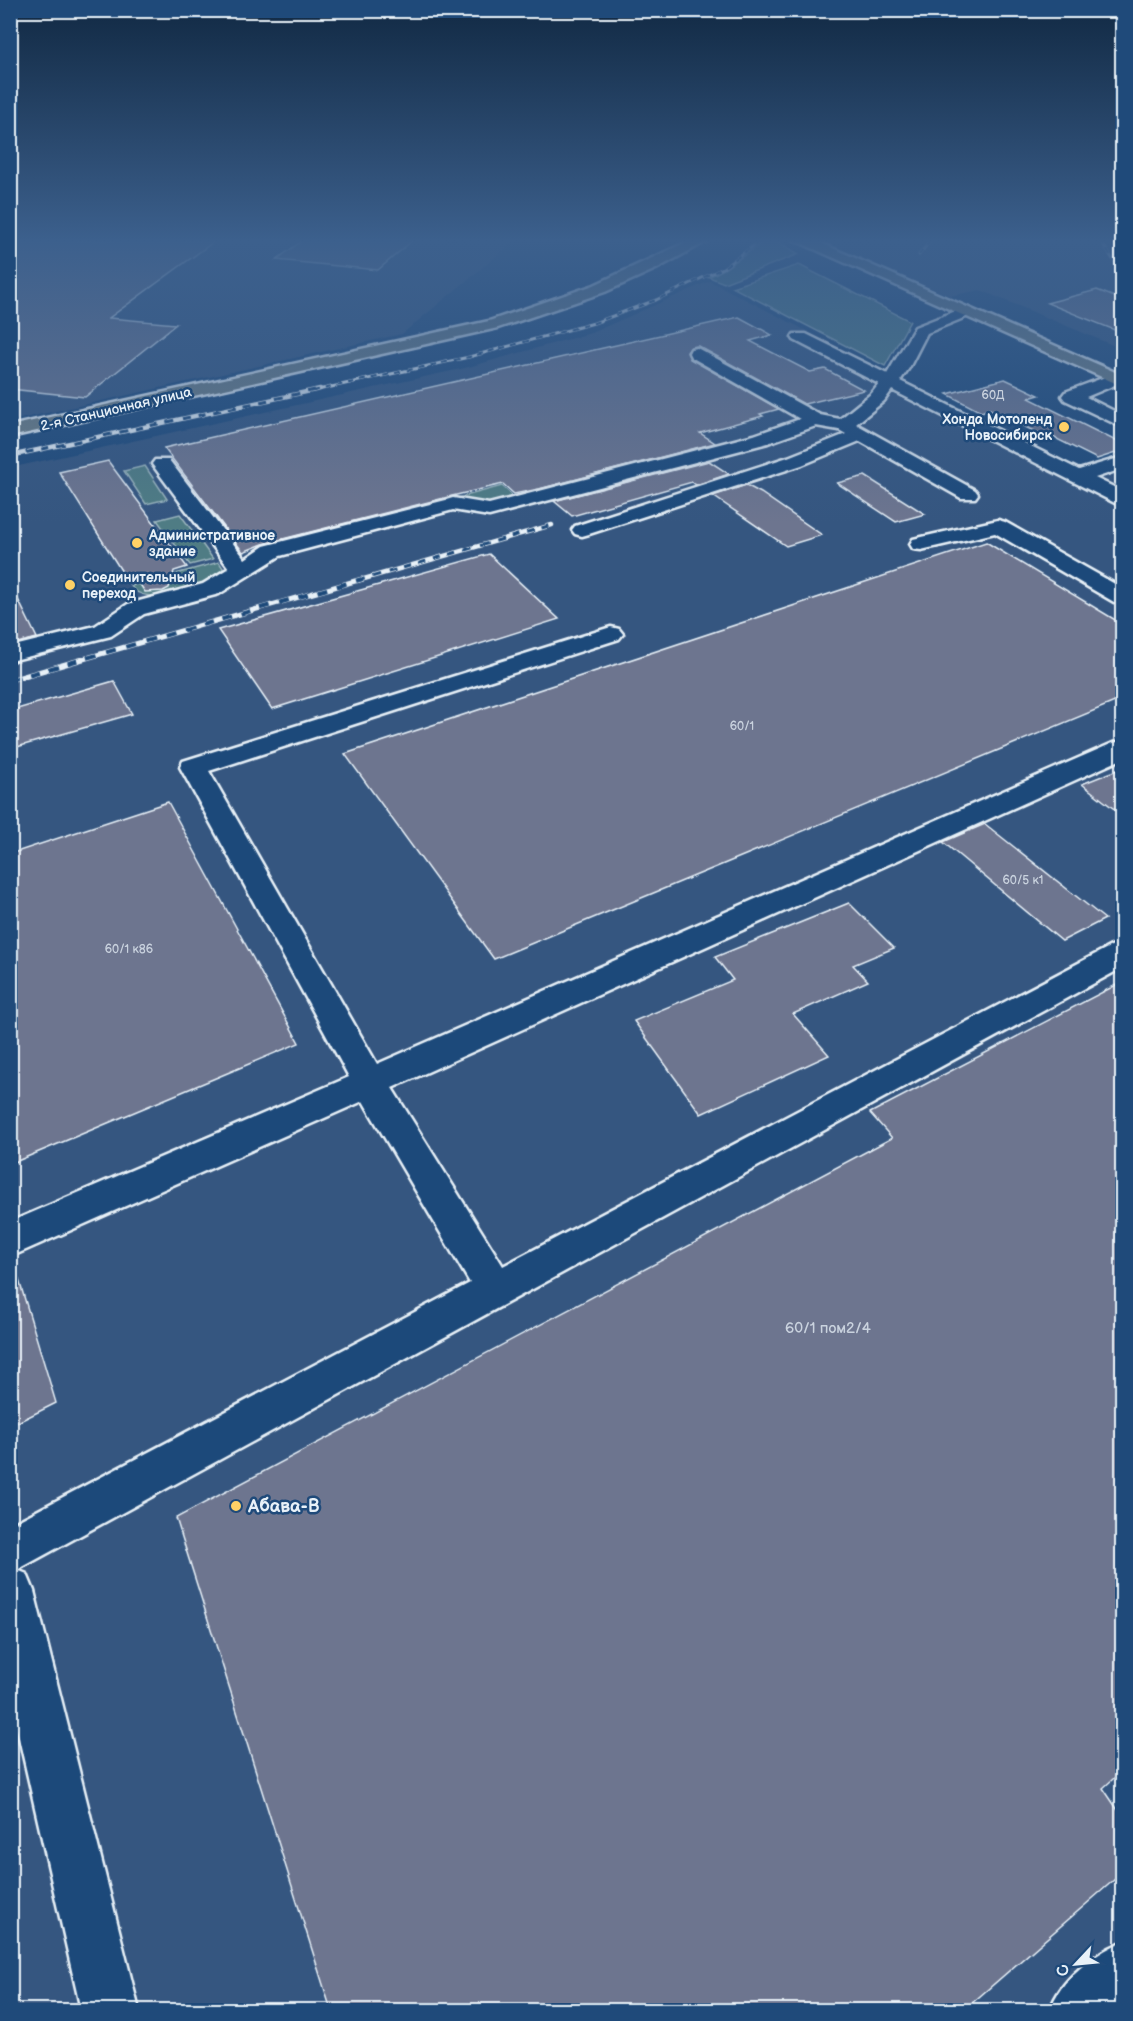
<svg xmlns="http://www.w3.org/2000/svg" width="1133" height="2021" viewBox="0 0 1133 2021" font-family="'Balsamiq Sans',sans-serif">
  <rect width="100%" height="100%" fill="#1f4a7a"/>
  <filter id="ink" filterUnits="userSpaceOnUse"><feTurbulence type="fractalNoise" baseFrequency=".0167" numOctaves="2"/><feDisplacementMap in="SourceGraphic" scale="12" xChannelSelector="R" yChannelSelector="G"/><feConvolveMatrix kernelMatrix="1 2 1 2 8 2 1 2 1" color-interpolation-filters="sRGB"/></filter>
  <g filter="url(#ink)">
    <!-- built -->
    <g fill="#365780">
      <path d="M11 240H516L402 334 11 421Z"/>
      <path d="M1122 240V349L980 290 950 296 821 241Z"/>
      <path d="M710 281 1096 480 1122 472V2010H11L10 468 465 368 591 333Z"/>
    </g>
    <!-- green -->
    <g fill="#4f7b84" stroke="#9cb6be" stroke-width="1.5">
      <path d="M765 241 775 240 799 254 724 283 709 277 724 269Z"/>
      <path d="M799 265 910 321 885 366 732 287Z"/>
      <path d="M145 466 167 499 146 504 124 471Z"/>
      <path d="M502 486 511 494 510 500 489 506 454 499Z"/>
      <path d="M180 514 213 559 190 565 157 520Z"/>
      <path d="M219 562 223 568C216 588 143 609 131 586Z"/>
    </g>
    <!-- building -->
    <g fill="#6d748f" stroke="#e8f1f8" stroke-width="1.5">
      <path d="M10 240H216L109 318 176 324 85 397 10 389Z"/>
      <path d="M303 240H413L378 270 276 260Z"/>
      <path d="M1097 290 1122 300V333L1047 303Z"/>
      <path d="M739 317 772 335 750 341 810 372 825 369 864 390 804 404 698 346 691 347 687 352 690 359 779 409 760 414 763 416 700 433 715 443 539 489 514 494 503 484 452 496 263 544 243 552 164 448Z"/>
      <path d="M1005 379 1039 395 1029 398 1122 444V451L1097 459 1049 435 1043 436 990 409 981 412 947 394Z"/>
      <path d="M108 461 187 567 174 571 169 588 163 591 145 592 137 580 129 583 59 472Z"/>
      <path d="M709 461 729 474 696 485 692 482 572 516 554 501Z"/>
      <path d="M865 476 925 514 896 522 837 483Z"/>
      <path d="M746 485 761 493 822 535 786 546 713 496Z"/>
      <path d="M986 542 1122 624V699L494 959 345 754Z"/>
      <path d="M489 554 559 619 272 709 218 630Z"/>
      <path d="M10 583 37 638 10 645Z"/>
      <path d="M114 681 132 714 10 749V711Z"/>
      <path d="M1122 768V815L1082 784Z"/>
      <path d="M168 802 299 1043 10 1164V854Z"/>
      <path d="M985 824 1105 919 1062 941 943 842Z"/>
      <path d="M849 903 894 948 853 965 868 981 793 1014 829 1055 701 1114 634 1021 733 980 715 957Z"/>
      <path d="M1122 982V1771L1103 1788 1122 1816V1873L964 2010H331L176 1518 892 1138 870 1113Z"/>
      <path d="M16 1270 56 1403 10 1426V1271Z"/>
    </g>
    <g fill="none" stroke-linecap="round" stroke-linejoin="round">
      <!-- minor casing -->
      <g stroke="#e8f1f8" stroke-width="5">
        <g id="minor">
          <path d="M966 307 974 312 971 315 927 333 909 368 900 381 1079 470 1122 457V469L1095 478 1122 491V505L1115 503 892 390 884 401 856 424 975 490 978 494 975 498H961L860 441 802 465 589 534 582 536 575 534 572 530 575 526 788 457 846 434 839 430 816 426 768 443 489 516 453 510 280 556 219 594 144 614 111 636 10 661V647L95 626 128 604 203 584 229 568 152 464 155 460H169L245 559 264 546 446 500 453 498 489 504 754 435 800 419 691 357 689 353 691 349 697 348 820 415 840 419 872 393 879 384 794 340 792 337 794 334H806L887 374 915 327Z"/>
          <path d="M1116 373 1122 374V382L1086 397 1122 415V427L1065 400 1062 396 1065 392Z"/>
          <path d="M998 520 1005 522 1122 588V604L1114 602 995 533 921 550 913 549 910 544 913 539Z"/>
          <path d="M611 627 619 629 623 634 619 639 209 771 377 1064 1113 743 1122 741V759L392 1088 503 1266 1111 946 1122 942V968L17 1570 27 1574 34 1591 139 2010H81L10 1698V1525L470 1283 363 1101 10 1257V1222L349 1077 180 767 183 761Z"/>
          <path d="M1122 1942V2009L1050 2010C1060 1980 1092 1955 1122 1942Z"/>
        </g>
      </g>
      <!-- major casing -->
      <g stroke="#e8f1f8" stroke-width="5">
        <g id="major">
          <path d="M691 240H709L656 269 605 292 498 328 10 437V426L489 321 594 285Z"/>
          <path d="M794 240H814L1122 375V386Z"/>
        </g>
      </g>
      <!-- minor -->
      <use href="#minor" fill="#1f4a7a" fill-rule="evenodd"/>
      <!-- major -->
      <use href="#major" fill="#6d7d84" fill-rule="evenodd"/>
      <!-- rail-far2 casing -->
      <g stroke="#e8f1f8" stroke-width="3">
        <g id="rail-far2">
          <path d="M1100 240 1122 273"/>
          <path d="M1110 240 1122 251"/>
          <path d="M919 255 931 240"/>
          <path d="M313 391 469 357 594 323 656 300 723 268 761 240"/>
        </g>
      </g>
      <!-- rail-far1 casing -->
      <g stroke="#e8f1f8" stroke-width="4.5">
        <g id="rail-far1">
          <path d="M10 456 320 389"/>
          <path d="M357 581 552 525"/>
        </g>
      </g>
      <!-- rail casing -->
      <g stroke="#e8f1f8" stroke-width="5">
        <path id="rail" d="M10 680 362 579"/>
      </g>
      <!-- rail-far2 -->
      <use href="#rail-far2" stroke="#1f4a7a" stroke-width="2" stroke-dasharray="6" stroke-linecap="butt"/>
      <!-- rail-far1 -->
      <use href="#rail-far1" stroke="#1f4a7a" stroke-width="3" stroke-dasharray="8" stroke-linecap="butt"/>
      <!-- rail -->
      <use href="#rail" stroke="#1f4a7a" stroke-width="4" stroke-dasharray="10" stroke-linecap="butt"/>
    </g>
  </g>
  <!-- sky -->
  <linearGradient id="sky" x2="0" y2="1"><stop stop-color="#112943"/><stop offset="0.46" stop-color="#3c608d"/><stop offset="1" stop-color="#3c608d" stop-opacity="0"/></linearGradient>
  <rect width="1133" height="523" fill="url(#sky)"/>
  <!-- markers -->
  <g fill="#ffd166" stroke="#1f4a7a" stroke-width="2">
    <circle cx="1064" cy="427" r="6"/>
    <circle cx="137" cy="543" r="6"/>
    <circle cx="70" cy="585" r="6"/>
    <circle cx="236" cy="1506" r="6"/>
  </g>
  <g text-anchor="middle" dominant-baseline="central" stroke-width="5" stroke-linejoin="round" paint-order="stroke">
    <!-- number labels -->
    <g font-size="12" fill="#c9d2de">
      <text x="993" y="395">60Д</text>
      <text x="742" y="726">60/1</text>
      <text x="1023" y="880">60/5 к1</text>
      <text x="129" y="949">60/1 к86</text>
    </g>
    <!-- far-street labels -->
    <g font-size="14" fill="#e8f1f8" stroke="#1f4a7a">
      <text transform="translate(116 409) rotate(-13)">2-я Станционная улица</text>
    </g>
    <!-- far-poi labels -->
    <g font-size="14" font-weight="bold" fill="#e8f1f8" stroke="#1f4a7a" text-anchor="start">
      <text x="1052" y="419" text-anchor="end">Хонда Мотоленд<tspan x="1052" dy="16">Новосибирск</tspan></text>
      <text x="149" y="535">Административное<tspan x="149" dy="16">здание</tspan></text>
      <text x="82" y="577">Соединительный<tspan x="82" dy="16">переход</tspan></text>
    </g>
    <!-- near-number labels -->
    <g font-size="15" fill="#c9d2de">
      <text x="828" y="1328">60/1 пом2/4</text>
    </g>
    <!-- near-poi labels -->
    <g font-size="18" font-weight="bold" fill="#e8f1f8" stroke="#1f4a7a" text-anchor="start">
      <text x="248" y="1506">Абава-В</text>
    </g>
  </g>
  <!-- margin -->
  <rect width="1133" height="2021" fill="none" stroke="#1f4a7a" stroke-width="36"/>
  <rect x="18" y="18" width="1097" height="1985" fill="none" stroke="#e8f1f8" stroke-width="2" filter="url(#ink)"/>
  <!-- north arrow -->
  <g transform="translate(1076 1964) rotate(244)" stroke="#1f4a7a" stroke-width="4.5" paint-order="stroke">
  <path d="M0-4.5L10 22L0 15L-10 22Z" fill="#e8f1f8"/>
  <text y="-9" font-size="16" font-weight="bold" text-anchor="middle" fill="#e8f1f8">С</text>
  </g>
</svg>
